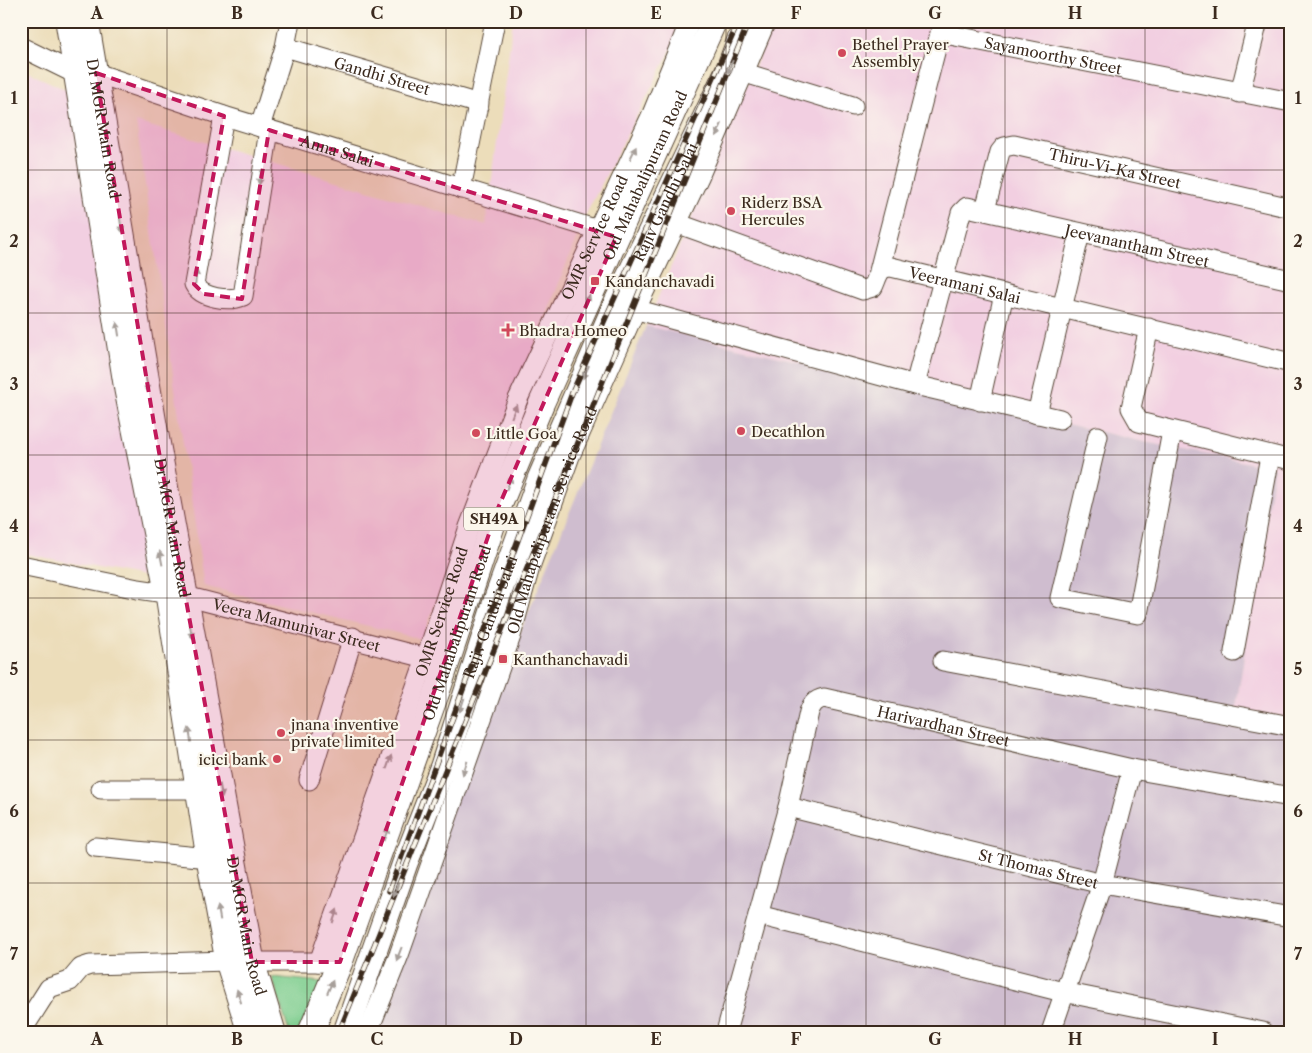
<svg xmlns="http://www.w3.org/2000/svg" width="1312" height="1053" viewBox="0 0 1312 1053" font-family="'Libre Caslon Text',serif">
  <rect width="100%" height="100%" fill="#fbf7ec"/>
  <filter id="ink" filterUnits="userSpaceOnUse"><feTurbulence type="fractalNoise" baseFrequency=".02" numOctaves="2"/><feDisplacementMap in="SourceGraphic" scale="10" xChannelSelector="R" yChannelSelector="G"/><feConvolveMatrix kernelMatrix="1 2 1 2 8 2 1 2 1" color-interpolation-filters="sRGB"/></filter>
  <filter id="wash" filterUnits="userSpaceOnUse"><feTurbulence type="fractalNoise" baseFrequency=".0096" numOctaves="4" result="noise"/><feDisplacementMap in="SourceGraphic" scale="20" xChannelSelector="R" yChannelSelector="G"/><feGaussianBlur stdDeviation="1.12" result="paint"/><feColorMatrix in="noise" values="0 0 0 0 0 0 0 0 0 0 0 0 0 0 0 0 0 1.4 0 .05"/><feComposite in="paint" operator="in"/></filter>
  <g filter="url(#wash)">
    <rect width="100%" height="100%" fill="#ecddba"/>
    <!-- built -->
    <g fill="#f2cfe1">
      <path d="M513 21H686L584 218 422 639 204 586 136 122 486 225Z"/>
      <path d="M774 21H1291V729L1234 719 1274 468 1144 442 646 326Z"/>
      <path d="M21 69 75 94 149 578 21 553Z"/>
    </g>
    <!-- industrial -->
    <path fill="#cfbdcf" d="M646 326 1144 442 1274 468 1234 719 1291 729V1032H356Z"/>
    <!-- green -->
    <path fill="#7dcd8e" stroke="#5c7c56" d="M272 977 323 982 298 1032H289Z"/>
  </g>
  <g filter="url(#ink)">
    <g fill="none" stroke-linecap="round" stroke-linejoin="round">
      <!-- minor casing -->
      <g stroke="#564535" stroke-width="21">
        <g id="minor">
          <path id="s1" d="M21 47 78 75 96 73 224 116 608 233"/>
          <path id="s2" d="M285 47 479 104"/>
          <path d="M745 73 853 106"/>
          <path d="M1240 93 1258 21"/>
          <path d="M224 116 194 284C201 298 229 302 243 296L269 130"/>
          <path d="M260 127 285 47 290 21"/>
          <path d="M461 189 495 21"/>
          <path id="s3" d="M985 210 1000 152 1004 147 1014 145 1291 208"/>
          <path id="s4" d="M665 219 863 290 873 287C878 277 878 267 891 267L1291 363"/>
          <path id="s5" d="M879 271 940 33 1291 102"/>
          <path d="M623 306 915 385 1060 419"/>
          <path d="M1149 328 1131 408 1139 422 1291 460"/>
          <path id="s6" d="M915 385 961 213 967 207 1291 280"/>
          <path d="M980 401 1004 294"/>
          <path d="M1037 414 1080 233"/>
          <path d="M1098 436 1060 598 1138 614 1172 431"/>
          <path id="s7" d="M21 565 138 589 185 596 426 658"/>
          <path d="M1234 652 1270 456"/>
          <path d="M943 661 1291 726"/>
          <path d="M309 780 353 637"/>
          <path d="M101 789H197"/>
          <path id="s8" d="M788 807 1102 884 1291 917"/>
          <path d="M95 847 209 858"/>
          <path d="M758 915 1063 992 1263 1032"/>
          <path d="M252 962H331"/>
          <path id="s9" d="M319 962 426 658 469 527 518 399 652 114 690 21"/>
          <path d="M21 1032 49 988 70 981 81 968 90 965 228 961"/>
          <path id="s10" d="M368 1032 399 955 511 636 530 567 570 456 635 311 699 177 766 21"/>
          <path id="s11" d="M726 1032 788 807 809 712C812 704 815 700 824 698L1132 769 1291 797"/>
          <path d="M1051 1032 1102 884 1132 769"/>
        </g>
      </g>
      <!-- major casing -->
      <g stroke="#564535" stroke-width="27">
        <g id="major">
          <path d="M68 21 127 390 168 594 209 858 228 961 250 1032"/>
          <path id="s12" d="M86 21 155 430 252 962 273 1032"/>
          <path id="s13" d="M311 1032 340 962 439 686 498 508 542 402 714 21"/>
          <path id="s14" d="M346 1032 405 863 443 766 497 598 540 479 616 304 730 66 747 21"/>
        </g>
      </g>
      <!-- minor -->
      <use href="#minor" stroke="#fff" stroke-width="19"/>
      <!-- major -->
      <use href="#major" stroke="#fff" stroke-width="25"/>
      <!-- rail casing -->
      <g stroke="#3b2a1e" stroke-width="5.5">
        <g id="rail">
          <path id="s15" d="M389 891 572 393 739 21"/>
          <path d="M339 1032 749 21"/>
        </g>
      </g>
      <!-- rail -->
      <use href="#rail" stroke="#fbf7ec" stroke-width="4" stroke-dasharray="11" stroke-linecap="butt"/>
    </g>
    <!-- one-way arrows -->
    <defs><path id="oneway-solid" d="M-6-.8H1V-3.2L6.5 0L1 3.2V.8H-6Z" transform="scale(1.25)"/></defs>
    <g fill="#a79f9a">
      <use href="#oneway-solid" transform="translate(730 67) rotate(113)"/>
      <use href="#oneway-solid" transform="translate(719 130) rotate(114)"/>
      <use href="#oneway-solid" transform="translate(633 153) rotate(-64)"/>
      <use href="#oneway-solid" transform="translate(260 178) rotate(99)"/>
      <use href="#oneway-solid" transform="translate(121 225) rotate(81)"/>
      <use href="#oneway-solid" transform="translate(196 277) rotate(-84)"/>
      <use href="#oneway-solid" transform="translate(587 301) rotate(-66)"/>
      <use href="#oneway-solid" transform="translate(118 329) rotate(-99)"/>
      <use href="#oneway-solid" transform="translate(586 372) rotate(114)"/>
      <use href="#oneway-solid" transform="translate(147 385) rotate(81)"/>
      <use href="#oneway-solid" transform="translate(514 411) rotate(-69)"/>
      <use href="#oneway-solid" transform="translate(509 483) rotate(-68)"/>
      <use href="#oneway-solid" transform="translate(161 558) rotate(-101)"/>
      <use href="#oneway-solid" transform="translate(191 631) rotate(80)"/>
      <use href="#oneway-solid" transform="translate(462 705) rotate(108)"/>
      <use href="#oneway-solid" transform="translate(190 735) rotate(-99)"/>
      <use href="#oneway-solid" transform="translate(389 762) rotate(-71)"/>
      <use href="#oneway-solid" transform="translate(465 768) rotate(109)"/>
      <use href="#oneway-solid" transform="translate(221 791) rotate(80)"/>
      <use href="#oneway-solid" transform="translate(386 834) rotate(-70)"/>
      <use href="#oneway-solid" transform="translate(396 890) rotate(110)"/>
      <use href="#oneway-solid" transform="translate(219 913) rotate(-100)"/>
      <use href="#oneway-solid" transform="translate(335 916) rotate(-71)"/>
      <use href="#oneway-solid" transform="translate(399 954) rotate(111)"/>
      <use href="#oneway-solid" transform="translate(330 987) rotate(-67)"/>
      <use href="#oneway-solid" transform="translate(239 996) rotate(-107)"/>
    </g>
  </g>
  <!-- marked area -->
  <path fill="#c2185b" fill-opacity="0.2" stroke="#c2185b" stroke-width="4" stroke-dasharray="10 6" stroke-linejoin="round" d="M96 73 224 116 194 284 204 294 242 299 269 130 616 237 498 508 340 962H252L155 430Z"/>
  <!-- grid -->
  <path fill="none" stroke="#3b2a1e" stroke-width="1" stroke-opacity="0.55" d="M167 21V1032M307 21V1032M446 21V1032M586 21V1032M726 21V1032M866 21V1032M1005 21V1032M1145 21V1032M21 170H1291M21 313H1291M21 455H1291M21 598H1291M21 740H1291M21 883H1291"/>
  <!-- markers -->
  <g fill="#d1495b" stroke="#fbf7ec" stroke-width="2">
    <circle cx="842" cy="53" r="5"/>
    <circle cx="731" cy="211" r="5"/>
    <rect x="590" y="276" width="10" height="10" rx="2.5"/>
    <path d="M505.5 322.5h5v5h5v5h-5v5h-5v-5h-5v-5h5z"/>
    <circle cx="741" cy="431" r="5"/>
    <circle cx="476" cy="433" r="5"/>
    <rect x="498" y="654" width="10" height="10" rx="2.5"/>
    <circle cx="281" cy="733" r="5"/>
    <circle cx="277" cy="759" r="5"/>
  </g>
  <g text-anchor="middle" dominant-baseline="central" stroke-width="4.5" stroke-linejoin="round" paint-order="stroke">
    <!-- shield labels -->
    <rect fill="#fbf7ec" stroke="#75685c" stroke-width="1" x="464" y="507.5" width="60" height="23" rx="4"/>
    <g font-size="14" font-weight="bold" fill="#3b2a1e">
      <text x="494" y="519">SH49A</text>
    </g>
    <!-- poi labels -->
    <g font-size="15" fill="#3b2a1e" stroke="#fbf7ec" text-anchor="start">
      <text x="852" y="44">Bethel Prayer<tspan x="852" dy="17">Assembly</tspan></text>
      <text x="741" y="202">Riderz BSA<tspan x="741" dy="17">Hercules</tspan></text>
      <text x="605" y="281">Kandanchavadi</text>
      <text x="519" y="330">Bhadra Homeo</text>
      <text x="751" y="431">Decathlon</text>
      <text x="486" y="433">Little Goa</text>
      <text x="513" y="659">Kanthanchavadi</text>
      <text x="291" y="724">jnana inventive<tspan x="291" dy="17">private limited</tspan></text>
      <text x="267" y="759" text-anchor="end">icici bank</text>
    </g>
    <!-- street labels -->
    <g font-size="15" fill="#3b2a1e" stroke="#fbf7ec">
      <text stroke="none"><textPath href="#s5" startOffset="361">Sayamoorthy Street</textPath></text>
      <text stroke="none"><textPath href="#s2" startOffset="101">Gandhi Street</textPath></text>
      <text stroke="none"><textPath href="#s12" startOffset="109">Dr MGR Main Road</textPath></text>
      <text stroke="none"><textPath href="#s1" startOffset="335">Anna Salai</textPath></text>
      <text stroke="none"><textPath href="#s3" startOffset="180">Thiru-Vi-Ka Street</textPath></text>
      <text stroke="none"><textPath href="#s13" startOffset="920">Old Mahabalipuram Road</textPath></text>
      <text stroke="none"><textPath href="#s14" startOffset="890">Rajiv Gandhi Salai</textPath></text>
      <text stroke="none"><textPath href="#s9" startOffset="776">OMR Service Road</textPath></text>
      <text stroke="none"><textPath href="#s6" startOffset="361">Jeevanantham Street</textPath></text>
      <text stroke="none"><textPath href="#s4" startOffset="326">Veeramani Salai</textPath></text>
      <text stroke="none"><textPath href="#s10" startOffset="544">Old Mahapalipuram Service Road</textPath></text>
      <text stroke="none"><textPath href="#s12" startOffset="514">Dr MGR Main Road</textPath></text>
      <text stroke="none"><textPath href="#s9" startOffset="371">OMR Service Road</textPath></text>
      <text stroke="none"><textPath href="#s15" startOffset="292">Rajiv Gandhi Salai</textPath></text>
      <text stroke="none"><textPath href="#s7" startOffset="282">Veera Mamunivar Street</textPath></text>
      <text stroke="none"><textPath href="#s13" startOffset="425">Old Mahabalipuram Road</textPath></text>
      <text stroke="none"><textPath href="#s11" startOffset="475">Harivardhan Street</textPath></text>
      <text stroke="none"><textPath href="#s8" startOffset="258">St Thomas Street</textPath></text>
      <text stroke="none"><textPath href="#s12" startOffset="919">Dr MGR Main Road</textPath></text>
    </g>
  </g>
  <!-- margin -->
  <rect width="1312" height="1053" fill="none" stroke="#fbf7ec" stroke-width="55"/>
  <rect x="28" y="28" width="1256" height="998" fill="none" stroke="#3b2a1e" stroke-width="2"/>
  <g font-size="16" text-anchor="middle" font-weight="bold" fill="#3b2a1e">
    <text x="97" y="19">A</text>
    <text x="237" y="19">B</text>
    <text x="377" y="19">C</text>
    <text x="516" y="19">D</text>
    <text x="656" y="19">E</text>
    <text x="796" y="19">F</text>
    <text x="935" y="19">G</text>
    <text x="1075" y="19">H</text>
    <text x="1215" y="19">I</text>
    <text x="14" y="104">1</text>
    <text x="1298" y="104">1</text>
    <text x="14" y="247">2</text>
    <text x="1298" y="247">2</text>
    <text x="14" y="390">3</text>
    <text x="1298" y="390">3</text>
    <text x="14" y="532">4</text>
    <text x="1298" y="532">4</text>
    <text x="14" y="675">5</text>
    <text x="1298" y="675">5</text>
    <text x="14" y="817">6</text>
    <text x="1298" y="817">6</text>
    <text x="14" y="960">7</text>
    <text x="1298" y="960">7</text>
    <text x="97" y="1045">A</text>
    <text x="237" y="1045">B</text>
    <text x="377" y="1045">C</text>
    <text x="516" y="1045">D</text>
    <text x="656" y="1045">E</text>
    <text x="796" y="1045">F</text>
    <text x="935" y="1045">G</text>
    <text x="1075" y="1045">H</text>
    <text x="1215" y="1045">I</text>
  </g>
</svg>
